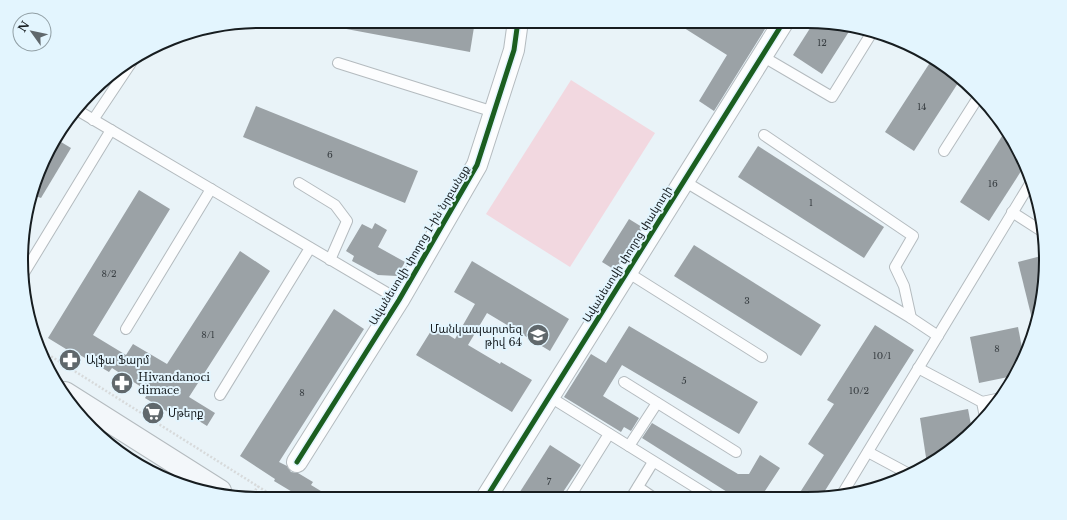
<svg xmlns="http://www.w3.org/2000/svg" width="1067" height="520" viewBox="0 0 1067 520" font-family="'Libre Baskerville','Noto Sans Armenian',serif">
  <rect width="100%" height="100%" fill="#e9f3f8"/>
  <!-- green -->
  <path fill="#f2d8e0" d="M571 80 655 133 570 267 486 214Z"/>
  <!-- building -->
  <g fill="#9ba2a6">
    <path d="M342 21H475L470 52 341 28Z"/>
    <path d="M673 21H770L714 111 699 101 727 55Z"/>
    <path d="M814 22 850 30 822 74 793 55Z"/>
    <path d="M931 61 960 80 914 151 885 132Z"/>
    <path d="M256 106 418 171 405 203 243 137Z"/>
    <path d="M1004 133 1025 165 989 221 960 202Z"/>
    <path d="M56 139 71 148 41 198 33 195Z"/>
    <path d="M758 146 884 227 864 258 738 177Z"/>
    <path d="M139 190 170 209 93 335 126 355 133 344 167 364 240 251 270 271 189 397 215 413 207 426 180 409 176 417 145 398 149 392 112 368 109 372 80 355 79 357 48 338Z"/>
    <path d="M629 219 642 227 615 270 602 262Z"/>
    <path d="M375 223 387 230 378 247 405 262 397 276 378 275 352 261 354 256 346 251 362 224 372 229Z"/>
    <path d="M694 245 821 325 801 356 674 276Z"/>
    <path d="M1045 255 1046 260 1033 323 1018 262Z"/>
    <path d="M472 261 569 319 550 351 487 313 468 345 500 364 501 362 532 380 512 412 416 355 434 326 455 339 475 304 454 292Z"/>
    <path d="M334 309 364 329 279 462 287 466 291 472 298 473 313 482 311 485 334 499H304L274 481 275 479 240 456Z"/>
    <path d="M875 325 914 350 821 497H797L824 455 808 444 834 404 827 400Z"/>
    <path d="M629 326 758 402 739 434 622 365 603 396 639 418 631 431 624 427 621 432 564 397 591 354 606 363Z"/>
    <path d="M1018 327 1024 358 1013 376 979 383 970 337Z"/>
    <path d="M968 409 972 430 952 450 927 464 920 418Z"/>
    <path d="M652 423 738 474H749L760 455 780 468 761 497H735L642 438Z"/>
    <path d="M550 445 581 465 559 498H516Z"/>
  </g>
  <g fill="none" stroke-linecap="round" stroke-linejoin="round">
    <!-- lane casing -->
    <g stroke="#b4bbbf" stroke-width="12">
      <g id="lane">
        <path d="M762 56 832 97 871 34"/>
        <path d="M338 63 494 112"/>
        <path d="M77 110 399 300"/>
        <path d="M93 120 133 60"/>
        <path d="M764 135 913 236 895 267 904 286 911 318"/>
        <path d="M944 151 979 96"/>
        <path d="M684 181 911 318 938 336"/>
        <path d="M299 183 335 205 347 221 330 260"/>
        <path d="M1012 212 1040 230"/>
        <path d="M627 272 762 357"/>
        <path d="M24 273 111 130"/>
        <path d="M126 329 211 189"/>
        <path d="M918 368 982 402 985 417"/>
        <path d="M624 382 736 452"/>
        <path d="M220 395 310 248"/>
        <path d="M550 397 711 497"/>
        <path d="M982 402 1001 398"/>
        <path d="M629 446 657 403"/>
        <path d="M868 452 909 474"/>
        <path d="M638 487 654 498"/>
        <path d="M841 496 1031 182"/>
        <path d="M569 498 609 434"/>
        <path d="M631 498 653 462"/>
      </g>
    </g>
    <!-- street casing -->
    <g stroke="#b4bbbf" stroke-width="22">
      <g id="street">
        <path d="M297 462 399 300 477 165 514 50 518 21"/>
        <path d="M486 498 784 21"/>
      </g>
    </g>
    <!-- secondary casing -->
    <g stroke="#b4bbbf" stroke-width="24">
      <path id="secondary" d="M65 393 220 491"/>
    </g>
    <!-- path -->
    <g stroke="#d7dadb" stroke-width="2.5" stroke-dasharray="2 2" stroke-linecap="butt">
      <path d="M41 350 278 499"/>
      <path d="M251 497 258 486"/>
    </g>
    <!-- lane -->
    <use href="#lane" stroke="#fcfdfe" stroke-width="10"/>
    <!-- street -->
    <use href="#street" stroke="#fcfdfe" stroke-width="20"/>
    <!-- secondary -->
    <use href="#secondary" stroke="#f3f7fa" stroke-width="22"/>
    <!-- cycleway casing -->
    <g stroke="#e3f5fe" stroke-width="8">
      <g id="cycleway">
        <path d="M297 462 399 300 477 165 514 50 518 21"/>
        <path d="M486 498 784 21"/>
      </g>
    </g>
    <!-- cycleway -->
    <use href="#cycleway" stroke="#1b5e20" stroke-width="5"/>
  </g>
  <!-- icons -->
  <defs>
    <g id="school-disc" transform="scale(1.15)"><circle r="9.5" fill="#60686c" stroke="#e3f5fe"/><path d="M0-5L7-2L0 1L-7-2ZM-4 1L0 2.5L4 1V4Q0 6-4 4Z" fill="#fff"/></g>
    <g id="pharmacy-disc" transform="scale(1.15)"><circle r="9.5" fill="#60686c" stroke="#e3f5fe"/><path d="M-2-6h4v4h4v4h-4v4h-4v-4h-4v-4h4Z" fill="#fff"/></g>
    <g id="supermarket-disc" transform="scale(1.15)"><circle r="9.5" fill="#60686c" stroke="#e3f5fe"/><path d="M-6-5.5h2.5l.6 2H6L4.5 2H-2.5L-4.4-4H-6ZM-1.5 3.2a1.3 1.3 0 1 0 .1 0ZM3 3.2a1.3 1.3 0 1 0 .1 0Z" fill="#fff"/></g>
  </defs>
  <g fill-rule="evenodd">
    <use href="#school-disc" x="538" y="335"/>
    <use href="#pharmacy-disc" x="70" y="360"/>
    <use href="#pharmacy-disc" x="122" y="383"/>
    <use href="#supermarket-disc" x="153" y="413"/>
  </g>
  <g text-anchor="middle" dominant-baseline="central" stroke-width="4" stroke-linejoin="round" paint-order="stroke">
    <!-- number labels -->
    <g font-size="9" fill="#383e42">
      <text x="822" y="42">12</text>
      <text x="922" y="106">14</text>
      <text x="330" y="154">6</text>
      <text x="993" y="183">16</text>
      <text x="811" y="202">1</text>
      <text x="109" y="273">8/2</text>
      <text x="747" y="300">3</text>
      <text x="208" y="334">8/1</text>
      <text x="997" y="348">8</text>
      <text x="882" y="355">10/1</text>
      <text x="684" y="380">5</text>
      <text x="859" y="390">10/2</text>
      <text x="302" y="392">8</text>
      <text x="549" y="481">7</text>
    </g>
    <!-- street labels -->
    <g font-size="11" fill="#171d20" stroke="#e3f5fe">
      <text transform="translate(419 245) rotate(-59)">Ավանեսովի փողոց 1-ին նրբանցք</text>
      <text transform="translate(627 254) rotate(-58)">Ավանեսովի փողոց փակուղի</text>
    </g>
    <!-- poi labels -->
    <g font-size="11" fill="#171d20" stroke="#e3f5fe" text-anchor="start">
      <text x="522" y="329" text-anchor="end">Մանկապարտեզ<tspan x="522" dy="13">թիվ 64</tspan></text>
      <text x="86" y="360">Ալֆա Ֆարմ</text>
      <text x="138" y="377">Hivandanoci<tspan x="138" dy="13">dimace</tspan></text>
      <text x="168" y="413">Մթերք</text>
    </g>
  </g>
  <!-- crop -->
  <path d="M0 0H1067V520H0ZM260 28H807A232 232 0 0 1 1039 260V260A232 232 0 0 1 807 492H260A232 232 0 0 1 28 260V260A232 232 0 0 1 260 28Z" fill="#e3f5fe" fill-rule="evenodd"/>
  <path fill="none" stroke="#171d20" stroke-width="2" d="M260 28H807A232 232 0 0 1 1039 260V260A232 232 0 0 1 807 492H260A232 232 0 0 1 28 260V260A232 232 0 0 1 260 28Z"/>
  <!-- north arrow -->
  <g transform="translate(32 32) rotate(303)"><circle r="19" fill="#e3f5fe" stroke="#919fa5"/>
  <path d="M0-3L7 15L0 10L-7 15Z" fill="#60686c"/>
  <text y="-6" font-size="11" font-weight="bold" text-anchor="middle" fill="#171d20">N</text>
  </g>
</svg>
